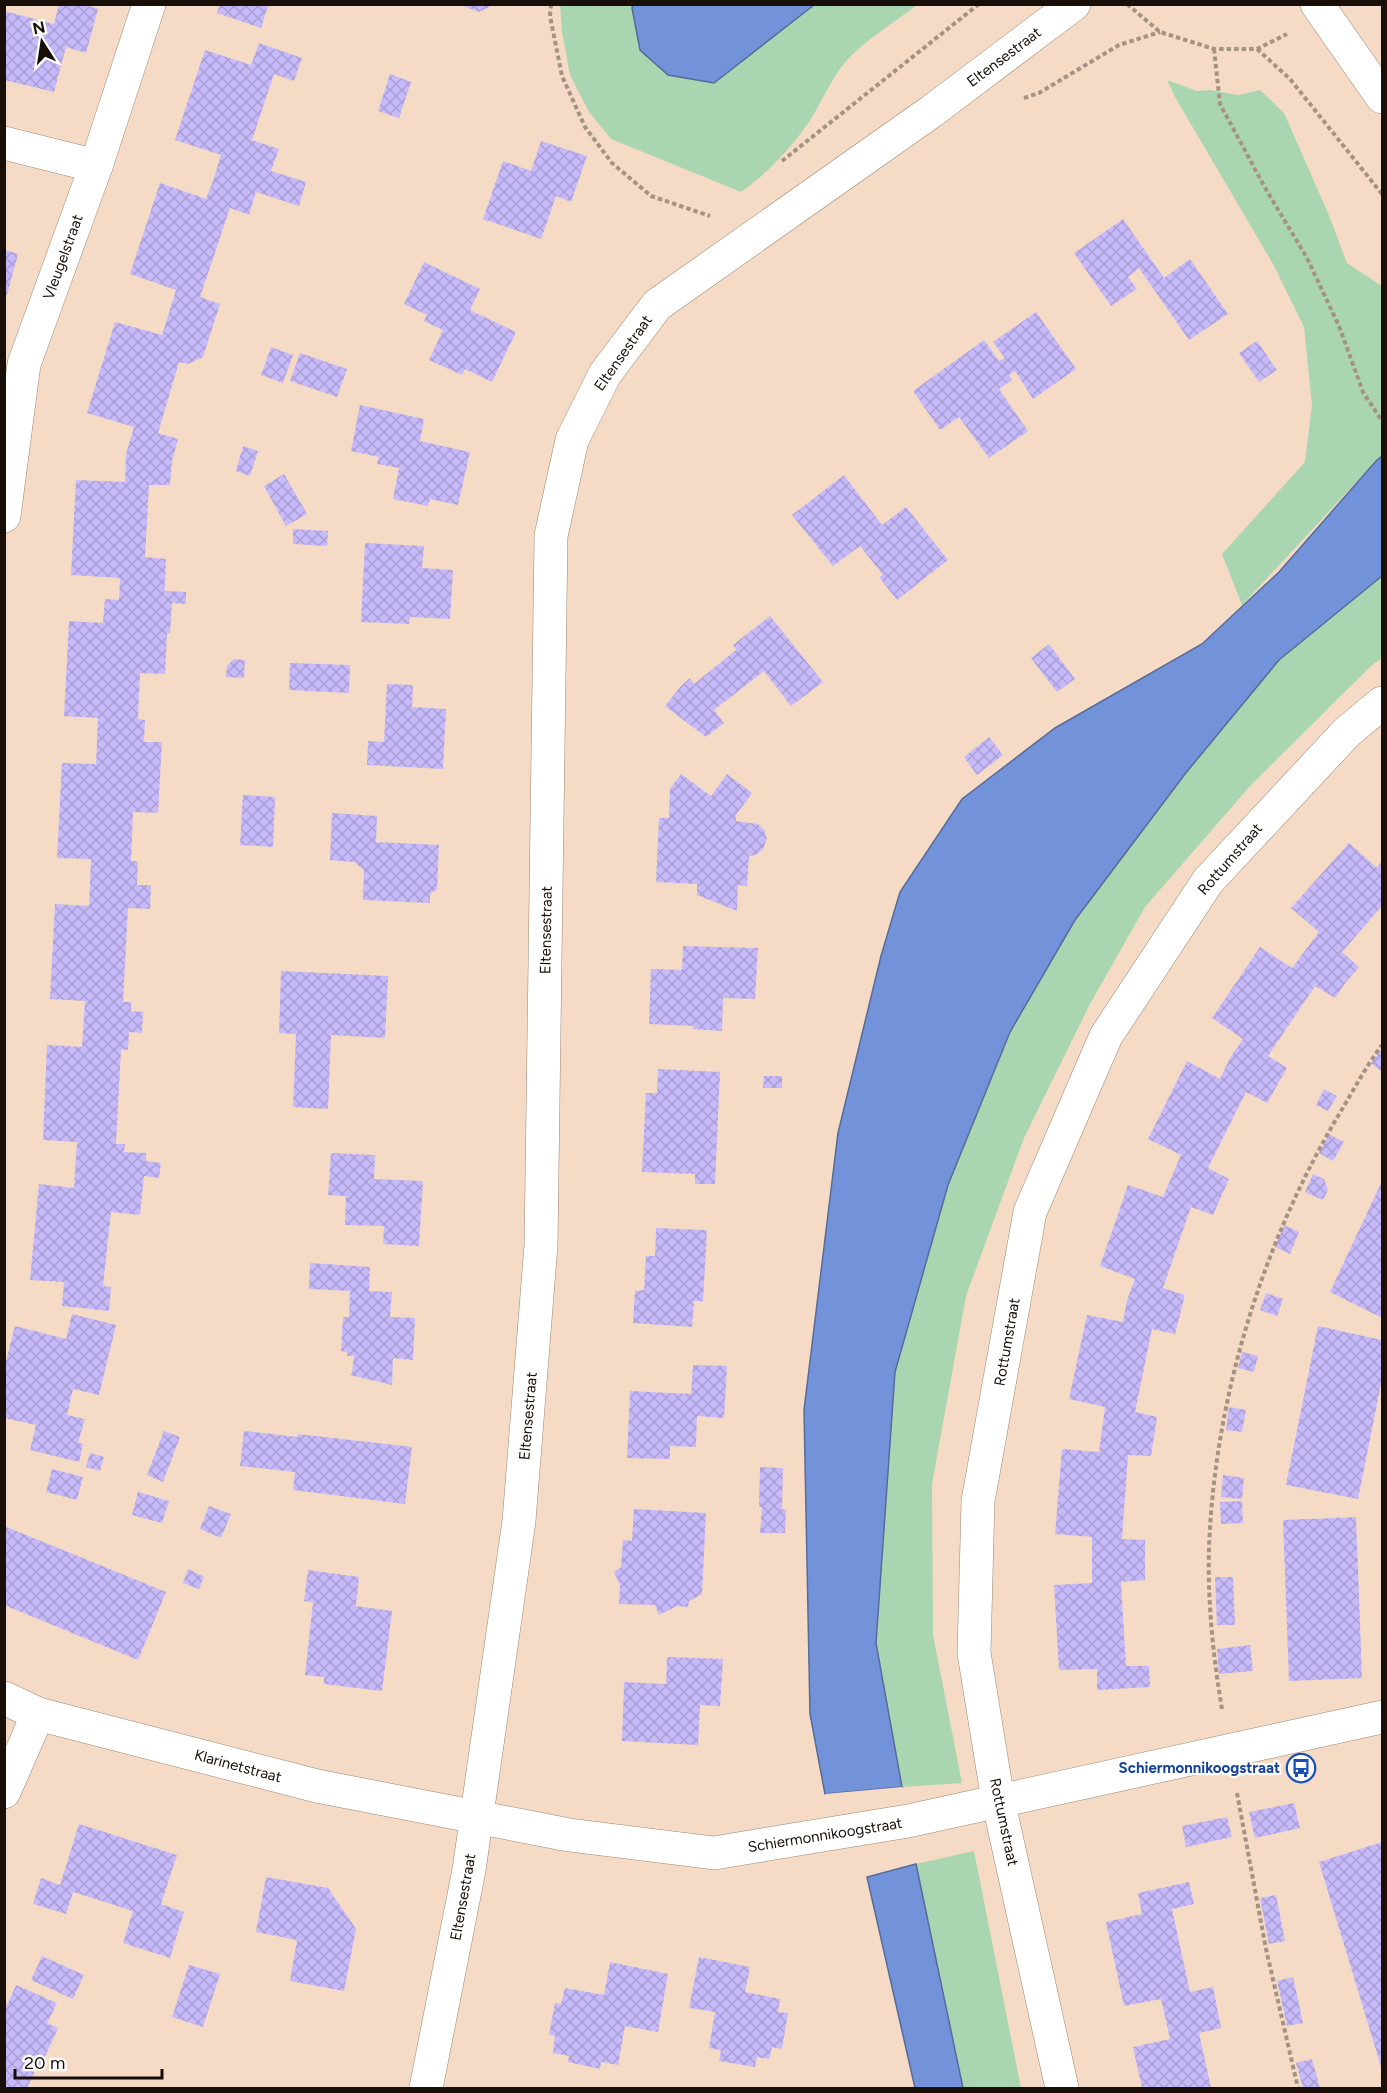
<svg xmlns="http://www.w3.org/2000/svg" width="1387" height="2093" viewBox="0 0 1387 2093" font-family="Figtree,sans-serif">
  <defs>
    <pattern id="building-cross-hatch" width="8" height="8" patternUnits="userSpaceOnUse" patternTransform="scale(1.5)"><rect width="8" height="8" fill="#c7bafa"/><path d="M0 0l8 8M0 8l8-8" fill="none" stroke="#aa9fd5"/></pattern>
  </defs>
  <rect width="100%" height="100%" fill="#f5dbc6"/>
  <!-- grass -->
  <g fill="#a9d6b1">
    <path d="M560 5H633L632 8 714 83 814 5H917C896 21 866 40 848 59 831 78 822 102 809 122 790 149 767 174 741 192L611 139 589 112 570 75 562 32Z"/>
    <path d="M1167 80 1197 91 1210 90 1238 95 1260 90 1284 113 1328 213 1347 263 1382 286V456L1376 461 1242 605 1222 554 1305 462 1312 405 1304 327 1273 264 1175 97Z"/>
    <path d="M1382 576V658L1371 666 1251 785 1145 907 1090 1004 1024 1138 966 1296 932 1484 933 1635 962 1783 902 1787 876 1643 895 1372 948 1185 1010 1032 1075 920 1185 774 1279 659Z"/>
    <path d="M974 1851 1021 2088H963L916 1864Z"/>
  </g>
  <!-- water -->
  <g fill="#7293d9" stroke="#576b9a" stroke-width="1.5">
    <path d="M633 4H814V5L714 83 668 75 640 50 632 8Z"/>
    <path d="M1382 456V576L1279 660 1185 774 1075 920 1010 1032 948 1185 895 1372 876 1643 902 1787 825 1794 810 1714 804 1410 838 1133 881 956 900 892 962 799 1055 728 1202 644 1279 572 1376 461Z"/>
    <path d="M916 1864 963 2088H915L867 1877Z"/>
  </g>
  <!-- pier -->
  <path fill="#f5dbc6" d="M902 1787V1790L826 1797 825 1794Z"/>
  <!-- building -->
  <g fill="url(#building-cross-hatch)">
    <path d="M59 4H83L98 9 86 53 66 47 54 92 4 80V11L54 24Z"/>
    <path d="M220 4H263L268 6 261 28 217 13Z"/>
    <path d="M458 4H495L479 12Z"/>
    <path d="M259 43 302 58 294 81 274 74 252 140 279 149 271 171 306 182 299 206 256 192 249 215 230 208 200 297 220 304 203 357 188 364 179 362 158 433 178 439 172 461 170 485H149L145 557 166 559 164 603 165 591 186 592V604L172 603 170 633H167L165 674 140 673 138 719 145 720 144 742H162L158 813 133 812 131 861H138L137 885H151L150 909 128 908 123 1002H131V1011L143 1012 142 1033 129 1032 128 1050 121 1049 116 1144H125L124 1152 146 1153V1161L161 1163 159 1178 144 1176 140 1215 111 1212 103 1286 111 1287 109 1311 62 1306 64 1282 30 1280 39 1184 74 1188 77 1142 43 1140 47 1045 82 1047 85 1001 50 999 55 904 89 906 90 883 91 859 57 858 62 763 96 764 98 718 64 716 69 621 103 623 105 599 119 600 120 578 71 575 76 480 125 482 126 454 134 427 87 413 115 322 162 335 176 290 130 274 160 183 206 199 214 178 221 155 175 140 205 50 251 65Z"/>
    <path d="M390 74 411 82 399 118 378 111Z"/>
    <path d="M541 141 587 156 571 202 556 196 541 239 483 219 503 161 531 171Z"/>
    <path d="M1123 219 1164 278 1190 259 1228 314 1189 340 1139 268 1128 277 1137 289 1111 306 1074 253Z"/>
    <path d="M5 250 18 254 7 295H5Z"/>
    <path d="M424 262 480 289 470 310 516 332 492 382 465 369 462 375 429 360 443 330 424 321 427 315 404 304Z"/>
    <path d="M1036 312 1076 369 1033 399 1015 371 1009 375 1012 380 999 389 1028 431 989 458 959 417 940 430 913 391 984 340 999 361 1005 358 993 342Z"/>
    <path d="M1257 341 1277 370 1259 382 1239 353Z"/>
    <path d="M271 347 293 355 283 383 261 375Z"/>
    <path d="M300 353 347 369 337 397 290 381Z"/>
    <path d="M360 405 424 419 420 441 470 452 458 505 430 499 428 506 393 499 399 468 377 464 379 457 351 451Z"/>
    <path d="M243 446 258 451 250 476 236 471Z"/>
    <path d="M284 474 307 514 286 526 264 486Z"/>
    <path d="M844 475 882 525 906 507 948 560 897 600 879 577 883 575 860 546 833 566 792 515Z"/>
    <path d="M293 529 328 531 327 546 293 544Z"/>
    <path d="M365 543 424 546 422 568 453 570 450 619 410 617 409 624 361 622Z"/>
    <path d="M770 616 823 682 791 706 764 671 714 710 724 723 706 737 665 706 681 686 690 678 694 684 736 650 733 645Z"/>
    <path d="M1049 644 1075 679 1057 692 1031 658Z"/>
    <path d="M234 659 245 660 244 678 226 677 227 666Z"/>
    <path d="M290 663 350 665 349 693 289 690Z"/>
    <path d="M387 684 413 685 412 707 446 709 443 769 367 765 368 741 384 742Z"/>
    <path d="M989 737 1003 755 977 775 964 757Z"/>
    <path d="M681 774 711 796 727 774 752 793 736 815V821L758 824 764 830 767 838 763 849 756 855 749 856 747 886 738 885 737 911 697 895V884L656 882 659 818H669L670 789Z"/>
    <path d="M243 795 275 797 273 847 240 845Z"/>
    <path d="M332 813 377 816 376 842 439 845 437 889 430 894V903L363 900 364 870 354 862 330 860Z"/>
    <path d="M1349 843 1377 868 1382 861V906L1342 952 1359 967 1346 982 1335 998 1315 986 1268 1056 1287 1068 1267 1103 1246 1092 1208 1168 1229 1179 1213 1215 1191 1207 1163 1288 1185 1295 1175 1334 1152 1329 1135 1412 1157 1417 1151 1456 1128 1455 1122 1539 1145 1540V1580L1121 1582 1126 1666H1149L1150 1687 1097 1690V1669L1059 1670 1054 1585 1092 1583V1537L1055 1534 1062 1449 1099 1452 1105 1407 1069 1399 1087 1315 1123 1322 1127 1300 1135 1279 1100 1266 1128 1185 1163 1197 1181 1155 1148 1139 1187 1061 1220 1079 1230 1058 1243 1039 1212 1018 1260 947 1292 968 1319 932 1291 908Z"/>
    <path d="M683 946 758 948 755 999 723 998 722 1031 693 1029V1026L649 1024 651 969 682 970Z"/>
    <path d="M281 971 388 976 385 1038 331 1035 328 1109 293 1107 296 1034 279 1033Z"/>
    <path d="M1382 1049V1072L1371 1063Z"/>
    <path d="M658 1069 720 1072 715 1184H695V1174L642 1172 646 1093H657Z"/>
    <path d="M764 1076H782V1088H763Z"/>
    <path d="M1324 1089 1337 1096 1328 1111 1316 1105Z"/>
    <path d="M1329 1134 1344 1142 1333 1161 1319 1153Z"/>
    <path d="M331 1153 375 1155 374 1179 423 1181 419 1246 383 1244 384 1226 345 1225 346 1196 328 1195Z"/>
    <path d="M1313 1174 1324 1179 1328 1190 1323 1200 1305 1192Z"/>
    <path d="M1382 1181V1318L1330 1292Z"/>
    <path d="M1284 1225 1299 1232 1290 1254 1275 1247Z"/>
    <path d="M656 1228 707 1230 703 1301H694L692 1327 633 1323 635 1291 644 1290 646 1256H655Z"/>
    <path d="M310 1263 370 1267 369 1291 392 1292 390 1317 415 1318 413 1360 393 1358 392 1385 350 1375 351 1373H352L354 1356H347V1352L341 1351 343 1317H349L350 1291 309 1289Z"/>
    <path d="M1266 1293 1283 1299 1277 1316 1260 1310Z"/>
    <path d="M72 1314 116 1325 99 1395 73 1389 67 1415 85 1419 78 1443 83 1444 79 1462 30 1450 36 1425 4 1418V1369L15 1326 66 1339Z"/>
    <path d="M1318 1326 1382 1340V1379L1358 1499 1286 1485Z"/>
    <path d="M1242 1352 1258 1356 1254 1372 1238 1368Z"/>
    <path d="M693 1365 727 1366 724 1418 697 1416 696 1447 670 1446V1459L627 1458 630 1391 691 1394Z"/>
    <path d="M1229 1407 1246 1410 1242 1432 1226 1430Z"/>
    <path d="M164 1431 180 1437 163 1482 147 1475Z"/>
    <path d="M244 1431 298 1437V1434L412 1447 405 1504 293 1490 295 1472 240 1466Z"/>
    <path d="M90 1453 104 1457 100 1471 86 1467Z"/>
    <path d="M760 1467 783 1468 782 1509 786 1510 785 1533H760L762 1507H759Z"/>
    <path d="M52 1469 83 1477 77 1500 46 1492Z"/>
    <path d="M1223 1475 1244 1478 1242 1499 1221 1497Z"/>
    <path d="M138 1492 169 1501 162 1523 132 1515Z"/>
    <path d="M1242 1501 1243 1523 1221 1524 1220 1502Z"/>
    <path d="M209 1506 231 1514 221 1538 200 1529Z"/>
    <path d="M634 1509 706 1513 702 1594 689 1601 688 1607 677 1606 659 1615 655 1605 619 1604 620 1585 614 1572 621 1567 623 1540 632 1541Z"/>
    <path d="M1356 1517 1362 1678 1289 1681 1283 1520Z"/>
    <path d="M4 1526 166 1592 138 1660 4 1605Z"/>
    <path d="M188 1569 204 1577 199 1589 183 1583Z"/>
    <path d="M308 1570 359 1577 356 1606 392 1611 382 1691 324 1684V1677L305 1675 313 1602 304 1601Z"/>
    <path d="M1215 1577H1233L1235 1625H1217Z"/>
    <path d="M1250 1645 1253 1671 1219 1674 1217 1649Z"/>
    <path d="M667 1657 723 1659 720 1706 700 1705 698 1745 622 1741 624 1682 666 1684Z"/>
    <path d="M1294 1803 1300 1828 1255 1838 1249 1812Z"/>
    <path d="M1227 1817 1232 1837 1186 1847 1182 1826Z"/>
    <path d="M79 1824 177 1855 161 1904 184 1912 170 1958 123 1943 133 1911 73 1892 66 1914 33 1904 41 1878 60 1885Z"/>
    <path d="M1382 1842V2070L1319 1862Z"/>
    <path d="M266 1877 328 1888 356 1929 344 1991 290 1981 297 1940 256 1932Z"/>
    <path d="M1189 1882 1194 1904 1172 1909 1190 1992 1213 1987 1221 2028 1199 2033 1211 2088H1142L1133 2047 1170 2039 1161 1999 1124 2006 1106 1922 1142 1914 1138 1893Z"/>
    <path d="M1276 1895 1285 1941 1269 1944 1260 1898Z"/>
    <path d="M42 1956 84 1975 73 1999 31 1980Z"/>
    <path d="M699 1957 750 1967 745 1992 780 1999 778 2012 788 2013 782 2049 772 2047 769 2059 757 2057 755 2067 719 2061 721 2050 709 2048 715 2012 689 2008Z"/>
    <path d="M610 1962 668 1974 658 2032 625 2026 618 2065 601 2062 600 2069 568 2062 569 2056 553 2053 555 2036 549 2035 555 2003 561 2004 565 1988 604 1995Z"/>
    <path d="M189 1965 220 1974 203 2027 172 2017Z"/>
    <path d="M1293 1977 1303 2023 1287 2026 1277 1981Z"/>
    <path d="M16 1985 57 2003 47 2023 58 2028 39 2070 36 2069 27 2088H5V2004L7 2005Z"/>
    <path d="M1312 2059 1320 2088H1303L1296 2063Z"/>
  </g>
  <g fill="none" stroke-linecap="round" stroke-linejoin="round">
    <!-- minor casing -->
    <g stroke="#9e8674" stroke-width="34">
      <g id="minor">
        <path d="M1317 4 1382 97"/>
        <path d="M4 143 96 166"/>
        <path d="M4 516 24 364 96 166 149 4"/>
        <path d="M4 1698 38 1714 317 1786 569 1835 714 1853 908 1821 1382 1717"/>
        <path d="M4 1792 38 1714"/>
        <path d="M1062 2088 998 1800 974 1653 978 1501 1030 1212 1106 1036 1208 881 1347 732 1382 703"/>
      </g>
    </g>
    <!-- tertiary casing -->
    <g stroke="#9e8674" stroke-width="34">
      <path id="tertiary" d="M426 2088 469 1870 519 1521 541 1245 551 536 572 440 605 374 657 305 932 111 1074 4"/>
    </g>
    <!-- path -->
    <g stroke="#a59282" stroke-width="4" stroke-dasharray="4.5 3" stroke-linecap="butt">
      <path d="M551 4 550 16 562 76 585 127 612 163 651 196 710 216"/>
      <path d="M1127 4 1160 32 1214 49H1257L1287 34"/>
      <path d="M1214 49 1220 104 1264 186 1307 258 1339 326 1363 392 1382 421"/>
      <path d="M1257 49 1290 79 1382 194"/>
      <path d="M1024 98 1039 93 1119 45 1160 32"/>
      <path d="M782 161 979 4"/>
      <path d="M1222 1709C1212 1650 1206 1587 1210 1528 1219 1381 1268 1231 1344 1106 1356 1085 1368 1064 1382 1045"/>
      <path d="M1237 1793 1266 1949 1298 2088"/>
    </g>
    <!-- minor -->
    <use href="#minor" stroke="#fff" stroke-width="33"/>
    <!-- tertiary -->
    <use href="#tertiary" stroke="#fff" stroke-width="33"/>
  </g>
  <!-- icons -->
  <defs>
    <g id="bus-ring" transform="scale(1.5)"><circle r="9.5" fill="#fff" stroke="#1a4fb4" stroke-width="1.5"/><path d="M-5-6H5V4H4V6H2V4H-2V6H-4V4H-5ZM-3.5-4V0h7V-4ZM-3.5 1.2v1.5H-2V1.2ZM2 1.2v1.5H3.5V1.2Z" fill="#1a4fb4"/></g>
  </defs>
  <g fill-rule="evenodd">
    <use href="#bus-ring" x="1301" y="1768"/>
  </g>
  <g text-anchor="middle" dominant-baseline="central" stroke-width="4.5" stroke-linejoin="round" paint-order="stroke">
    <!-- street labels -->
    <g font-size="15" fill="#170f08" stroke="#fff">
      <text transform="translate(1004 57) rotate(-37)">Eltensestraat</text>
      <text transform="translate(63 257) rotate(-70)">Vleugelstraat</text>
      <text transform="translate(623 353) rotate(-55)">Eltensestraat</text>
      <text transform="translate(1230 859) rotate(-49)">Rottumstraat</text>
      <text transform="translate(546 930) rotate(-89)">Eltensestraat</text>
      <text transform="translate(1007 1342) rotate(-80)">Rottumstraat</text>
      <text transform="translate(528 1416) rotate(-85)">Eltensestraat</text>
      <text transform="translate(238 1766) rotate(15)">Klarinetstraat</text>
      <text transform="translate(1004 1822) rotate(78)">Rottumstraat</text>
      <text transform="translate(825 1835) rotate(-9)">Schiermonnikoogstraat</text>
      <text transform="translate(463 1897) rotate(-80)">Eltensestraat</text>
    </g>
    <!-- transit labels -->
    <g font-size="15" font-weight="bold" fill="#164399" stroke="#fff" text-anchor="end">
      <text x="1280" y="1768">Schiermonnikoogstraat</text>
    </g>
  </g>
  <!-- border -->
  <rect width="1387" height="2093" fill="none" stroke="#170f08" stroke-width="12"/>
  <!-- north arrow -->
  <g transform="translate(42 42) rotate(348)" stroke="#ffffff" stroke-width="4.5" paint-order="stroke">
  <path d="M0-4.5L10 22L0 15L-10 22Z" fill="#170f08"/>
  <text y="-9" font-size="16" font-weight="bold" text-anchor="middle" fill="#170f08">N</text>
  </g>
  <!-- scale -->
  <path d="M15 2069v9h147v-9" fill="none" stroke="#170f08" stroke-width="3"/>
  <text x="24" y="2069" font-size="18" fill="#170f08" stroke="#ffffff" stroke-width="4.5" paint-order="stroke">20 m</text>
</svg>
